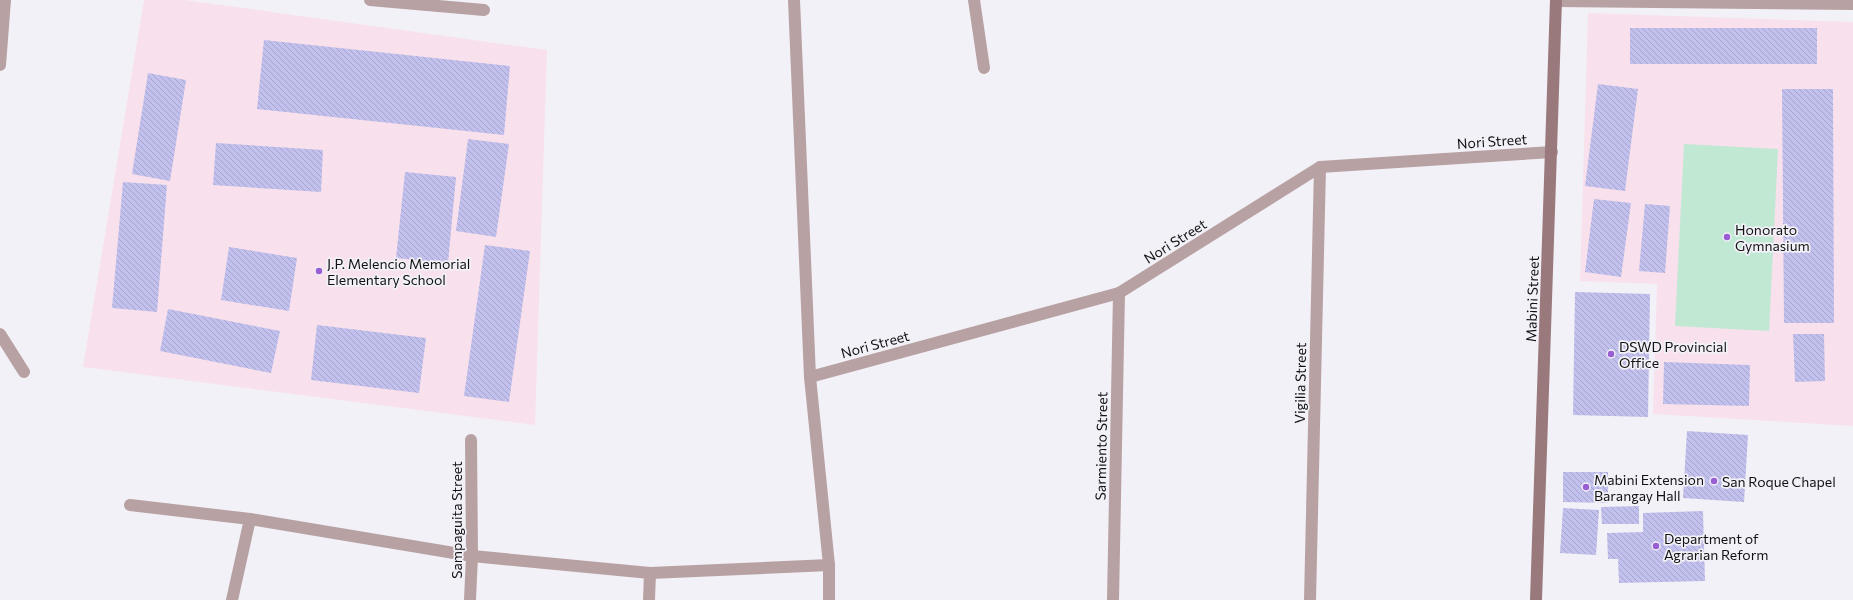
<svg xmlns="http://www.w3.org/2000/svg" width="1853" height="600" viewBox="0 0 1853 600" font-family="Commissioner,sans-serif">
  <defs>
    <pattern id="building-back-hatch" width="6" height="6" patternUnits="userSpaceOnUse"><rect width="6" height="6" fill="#c2c0ec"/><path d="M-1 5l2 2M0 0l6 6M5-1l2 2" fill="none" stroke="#a6a4ca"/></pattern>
  </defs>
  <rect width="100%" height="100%" fill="#f2f1f7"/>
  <!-- education -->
  <g fill="#f8e1ed">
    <path d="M144 0H185L547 50 535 425 83 367Z"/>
    <path d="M1588 13 1853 22V426L1653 414 1657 284 1580 281Z"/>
  </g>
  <!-- garden -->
  <path fill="#c0e8d3" d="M1684 144 1778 149 1769 331 1675 326Z"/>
  <!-- building -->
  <g fill="url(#building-back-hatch)">
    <rect x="1630" y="28" width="187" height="36"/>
    <path d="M264 40 510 66 504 135 257 109Z"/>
    <path d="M148 73 186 80 170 181 132 174Z"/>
    <path d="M1598 84 1638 89 1625 191 1585 186Z"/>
    <path d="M1782 89H1833L1834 323H1784Z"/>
    <path d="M468 139 509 144 496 237 456 231Z"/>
    <path d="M216 143 323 150 321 192 213 185Z"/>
    <path d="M405 172 456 177 448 263 396 258Z"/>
    <path d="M123 182 167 185 157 312 112 308Z"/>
    <path d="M1594 199 1631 203 1621 277 1585 272Z"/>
    <path d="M1645 204 1670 206 1665 273 1639 271Z"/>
    <path d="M485 245 530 251 509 402 464 396Z"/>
    <path d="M229 247 297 258 289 311 221 300Z"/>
    <path d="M1575 292 1650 294 1648 417 1573 415Z"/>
    <path d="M168 309 280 331 271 373 160 351Z"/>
    <path d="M317 325 426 338 419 393 311 380Z"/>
    <path d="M1793 334H1824L1825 381 1795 382Z"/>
    <path d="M1664 362 1750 365 1749 406 1663 404Z"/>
    <path d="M1687 431 1748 435 1744 502 1683 498Z"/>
    <path d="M1563 472H1608V503L1563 502Z"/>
    <path d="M1639 506V524H1602L1601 507Z"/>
    <path d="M1563 508 1599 510 1596 555 1560 553Z"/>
    <path d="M1703 511 1705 581 1619 583 1618 559H1608L1607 533 1643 532V513Z"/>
  </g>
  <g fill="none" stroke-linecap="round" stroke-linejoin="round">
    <!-- lane -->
    <g stroke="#b8a1a3" stroke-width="12">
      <path d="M794 0 810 377"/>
      <path d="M974 0 984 68"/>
    </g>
    <!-- street -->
    <g stroke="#b8a1a3" stroke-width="12">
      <path d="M370 0 484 10"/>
      <path d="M1556 1 1853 4"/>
      <path d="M0 65 5 0"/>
      <path d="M0 334 24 372"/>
      <path d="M130 505 250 519"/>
      <path d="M232 600 250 519 472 556 650 573 829 565"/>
      <path d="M470 600 472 556 471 440"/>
      <path d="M649 600 650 573"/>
      <path d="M829 600V565L810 377 1119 293 1320 167 1552 152"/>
      <path d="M1113 600 1119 293"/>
      <path d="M1310 600 1320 167"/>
    </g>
    <!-- secondary -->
    <path stroke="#9a797d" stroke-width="12" d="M1536 600 1556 0"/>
  </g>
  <!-- markers -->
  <g fill="#995dd4" stroke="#f2f1f7" stroke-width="1.5">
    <circle cx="1727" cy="237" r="4"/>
    <circle cx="319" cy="271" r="4"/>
    <circle cx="1611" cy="354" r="4"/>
    <circle cx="1714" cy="481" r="4"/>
    <circle cx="1586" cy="487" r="4"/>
    <circle cx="1656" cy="546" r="4"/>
  </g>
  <g text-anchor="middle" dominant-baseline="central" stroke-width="3.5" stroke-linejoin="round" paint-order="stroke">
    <!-- street labels -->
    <g font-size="14" fill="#121214" stroke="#f2f1f7">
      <text transform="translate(1492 141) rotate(-4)">Nori Street</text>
      <text transform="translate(1175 241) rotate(-32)">Nori Street</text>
      <text transform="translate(1532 299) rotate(-88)">Mabini Street</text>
      <text transform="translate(875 344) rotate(-15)">Nori Street</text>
      <text transform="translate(1300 383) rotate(-89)">Vigilia Street</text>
      <text transform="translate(1101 446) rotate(-89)">Sarmiento Street</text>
      <text transform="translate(456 520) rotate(-90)">Sampaguita Street</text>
    </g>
    <!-- poi labels -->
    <g font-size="14" fill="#121214" stroke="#f2f1f7" text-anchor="start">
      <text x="1735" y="229">Honorato<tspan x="1735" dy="16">Gymnasium</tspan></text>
      <text x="327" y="263">J.P. Melencio Memorial<tspan x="327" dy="16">Elementary School</tspan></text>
      <text x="1619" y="346">DSWD Provincial<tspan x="1619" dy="16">Office</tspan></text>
      <text x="1594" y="479">Mabini Extension<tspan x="1594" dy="16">Barangay Hall</tspan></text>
      <text x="1722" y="481">San Roque Chapel</text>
      <text x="1664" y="538">Department of<tspan x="1664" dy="16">Agrarian Reform</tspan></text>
    </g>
  </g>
</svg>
